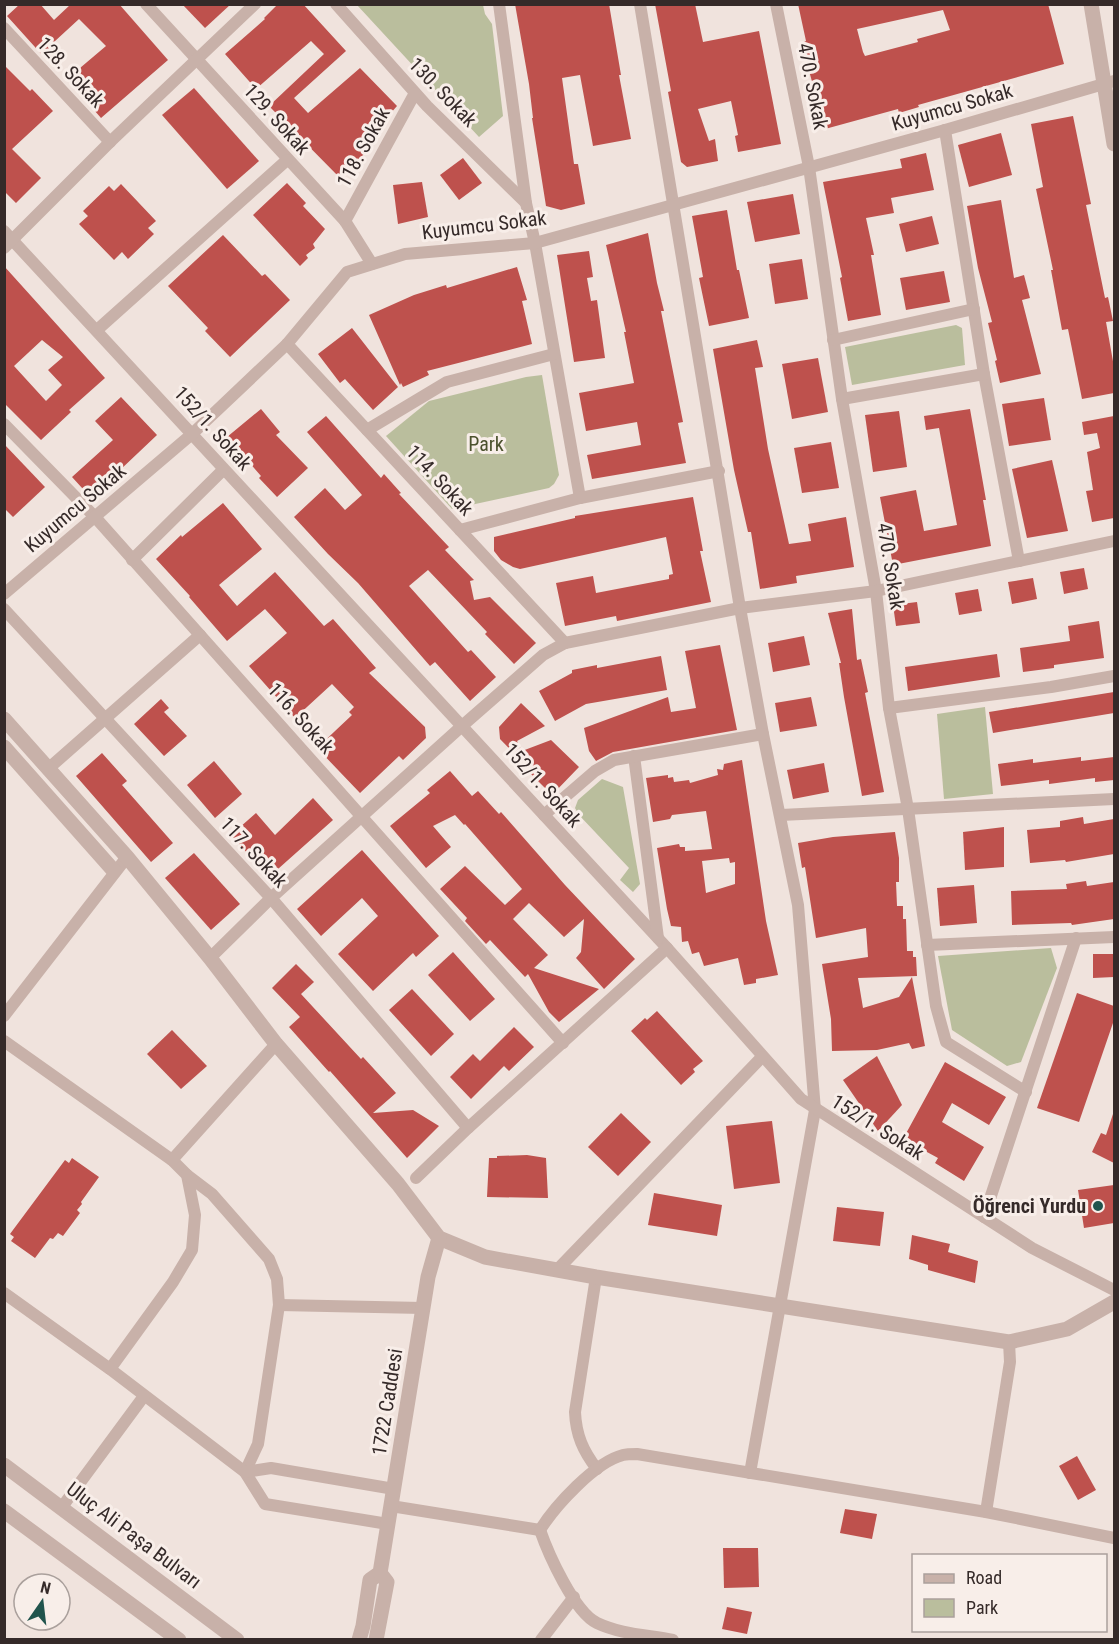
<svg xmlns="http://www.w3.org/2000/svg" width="1119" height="1644" viewBox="0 0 1119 1644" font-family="'Roboto Condensed',sans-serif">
  <rect width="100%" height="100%" fill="#f0e3dd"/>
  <!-- green -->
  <g fill="#babe9d">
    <path d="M357 5H483L485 14 492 24 503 116 479 137Z"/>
    <path d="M956 325 962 328 965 365 852 385 845 347Z"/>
    <path d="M542 375 559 475 554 484 549 488 452 509 386 436 429 401 526 377Z"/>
    <path d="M985 707 993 794 944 799 937 714Z"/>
    <path d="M602 779 623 787 640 884 633 892 620 880 629 868 579 815 575 808 578 800Z"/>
    <path d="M1051 948 1057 968 1021 1062 1007 1066 952 1030 938 956Z"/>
  </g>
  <!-- building -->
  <g fill="#be514d" fill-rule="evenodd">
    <path d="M20 4H40L54 20 71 4H119L168 60 101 118 67 79 106 46 79 19 54 42 57 45 44 57 7 16Z"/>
    <path d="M182 4H231L205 28Z"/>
    <path d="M278 4H303L346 51 294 98 308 113 360 68 397 106 361 147 366 152 340 178 269 106 324 54 311 41 256 89 225 54 265 19 264 18Z"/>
    <path d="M515 4H609L621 75H619L631 139 593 146 580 75 562 78 574 164H578L585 204 561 210 546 206 532 118H533L529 84Z"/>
    <path d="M655 4H695L703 42 759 31 781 144 738 152 735 136 738 135 731 101 698 109 709 141 715 139 718 161 687 167 681 162 668 92 671 91Z"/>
    <path d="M798 4H1048L1064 64 918 105 919 107 899 113 898 109 825 129 808 67H810L804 42 806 41ZM943 10 950 30 917 39 918 42 865 56 863 52 857 29Z"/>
    <path d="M4 65 30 91 32 89 53 111 12 149 41 178 16 203 4 191Z"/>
    <path d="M194 88 259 161 227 189 162 115Z"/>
    <path d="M1073 116 1091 204 1086 205 1105 298 1108 297 1113 321 1106 322 1114 367V393L1082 399 1068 329 1062 330 1051 270H1053L1036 189 1043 187 1031 124Z"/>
    <path d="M1001 133 1012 175 969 187 958 145Z"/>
    <path d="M926 153 934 190 891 198 894 213 866 218 874 255H871L881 315 848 321 840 278 842 277 823 182 902 168 900 159Z"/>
    <path d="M463 158 482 183 459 200 440 175Z"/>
    <path d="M422 182 428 217 398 224 393 185Z"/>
    <path d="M287 183 306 203 303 206 325 229 313 244 315 248 306 255 308 258 300 266 253 215Z"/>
    <path d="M121 184 156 221 148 228 154 234 128 259 122 252 114 260 79 224 88 216 83 211 109 186 114 191Z"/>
    <path d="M793 194 800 234 755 242 747 202Z"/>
    <path d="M1001 200 1014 278 1024 275 1030 298 1022 300 1041 374 1000 383 995 361 997 360 988 323 992 322 978 268 967 206Z"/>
    <path d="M727 210 737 270H739L749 318 709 326 699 278 703 277 692 216Z"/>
    <path d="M932 216 939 244 906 252 899 224Z"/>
    <path d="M648 233 657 283 664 311H661L683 422 678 423 686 463 592 479 587 455 641 445 637 422 586 431 579 393 634 383 624 332H626L606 245Z"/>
    <path d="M223 235 262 276 265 274 290 300 230 357 205 331 208 328 168 286Z"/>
    <path d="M589 251 593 277 587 278 591 301 597 300 605 358 574 362 557 255Z"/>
    <path d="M802 259 808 299 775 304 769 264Z"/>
    <path d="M4 266 105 378 69 410 71 412 41 440 4 403ZM42 340 63 357 48 370 62 385 46 401 14 366Z"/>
    <path d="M517 267 527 300 522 301 532 344 427 371 429 375 403 387 401 383 400 385 369 315 414 295 446 285 447 288Z"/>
    <path d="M944 271 950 302 906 310 900 278Z"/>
    <path d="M352 328 398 387 373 410 345 379 340 383 318 354Z"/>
    <path d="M757 340 763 367 755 368 768 449 789 544 811 541 808 524 846 517 854 567 796 576 797 583 760 589 751 532H748L734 470 713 349Z"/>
    <path d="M818 358 828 412 792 419 782 364Z"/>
    <path d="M121 397 157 435 119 471 122 474 93 500 72 477 113 440 95 421Z"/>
    <path d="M1044 398 1051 440 1009 446 1002 404Z"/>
    <path d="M261 409 280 432 276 435 308 468 277 497 259 478 261 476 227 437Z"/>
    <path d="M970 409 986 500H983L991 546 893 565 880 497 916 490 924 531 957 525 939 428 926 430 924 416Z"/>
    <path d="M899 411 907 467 873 472 865 415Z"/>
    <path d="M326 416 381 478 384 474 401 493 399 494 449 547 445 550 474 580 470 581 474 600 490 597 536 643 514 664 485 634 487 632 428 570 409 586 468 652 471 650 496 677 470 701 435 662 430 666 358 583 328 554 294 517 325 488 345 510 362 495 307 432Z"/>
    <path d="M1114 416V518L1092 522 1086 491 1093 490 1087 452 1100 448 1097 433 1084 435 1082 422Z"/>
    <path d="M831 442 839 488 802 493 794 448Z"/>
    <path d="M4 444 45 487 13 517 4 508Z"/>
    <path d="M1052 460 1068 531 1027 538 1012 469Z"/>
    <path d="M693 497 703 551H700L711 602 617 621 616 616 565 626 556 583 593 576 596 593 669 579V575L673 574 666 537 520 569 513 567 501 560 494 551V537L575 518V516Z"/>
    <path d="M223 503 262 549 219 585 237 606 275 572 324 626 333 619 376 668 369 673 425 727 426 738 403 760 399 756 360 793 317 748 352 715 349 712 354 707 332 684 295 718 249 666 287 633 265 609 227 641 189 597 190 596 156 559 181 535 182 537Z"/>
    <path d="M1084 568 1088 589 1064 594 1060 572Z"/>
    <path d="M1033 578 1037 599 1012 604 1008 582Z"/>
    <path d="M978 589 982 611 959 615 955 593Z"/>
    <path d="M917 602 920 623 896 626 893 605Z"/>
    <path d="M852 609 857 660 861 659 868 692 865 693 884 792 862 796 844 697 839 663H841L828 613Z"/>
    <path d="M1099 621 1104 658 1054 665V668L1023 672 1020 648 1070 641 1068 626Z"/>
    <path d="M804 636 810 665 773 672 768 643Z"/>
    <path d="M720 645 737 730 613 752 596 761 589 751 584 728 668 697 671 712 696 708 685 651Z"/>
    <path d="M997 654 1000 677 908 691 905 667Z"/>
    <path d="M661 656 667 690 586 704 555 721 539 691 572 673V670L597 665V668Z"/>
    <path d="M1114 692V713L993 733 989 712Z"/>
    <path d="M811 697 817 726 780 732 775 703Z"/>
    <path d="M161 699 169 708 164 712 187 736 164 756 134 724Z"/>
    <path d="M521 703 545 726 517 741 522 751 551 740 579 767 552 795 528 771 530 770 500 739 499 727Z"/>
    <path d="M102 753 127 781 122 785 173 843 151 862 76 776Z"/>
    <path d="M1081 757V761L1114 757V780L1095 782V778L1049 784V780L1001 786 998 764 1033 759V763Z"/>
    <path d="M742 760 766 921 778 975 756 979V983L744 985 738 958 704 966 699 952 692 954 688 941 682 942 681 927 671 926 667 909 657 848 679 844 680 847H685V851L712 849 706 811 672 815 670 819 653 822 646 778 668 775V778L673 777 674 782 689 780 690 783 718 775 717 769 723 770 724 764ZM729 858 730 863 735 862V884L706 893 702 861Z"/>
    <path d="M214 761 242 794 215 818 187 785Z"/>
    <path d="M824 763 829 792 793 799 787 770Z"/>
    <path d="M450 771 472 796 478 791 499 814 501 812 565 885 635 959 604 989 576 958 581 952 584 919 564 937 529 903 513 919 548 955 534 968 599 989 559 1022 549 1012 528 974 525 977 490 940 486 944 465 921 467 918 440 889 465 866 505 905 522 889 465 824 464 825 455 815 433 826 451 847 426 868 390 826 430 793 427 790Z"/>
    <path d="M313 798 333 820 269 877 231 835 256 813 275 835Z"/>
    <path d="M1083 817 1084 824 1114 819V854L1066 862 1065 860 1030 863 1027 830 1060 827V821Z"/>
    <path d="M1004 827V867L965 870 963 832Z"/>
    <path d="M895 832 899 858V882H896L897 906H903V919H906L907 951H913V957H916L917 976 858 978 863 1008 899 997 912 977 925 1046 912 1049 909 1043 877 1050 832 1051 831 1019 822 964 868 957 866 928 816 938 805 867 802 868 798 843 833 837Z"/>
    <path d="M362 850 439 936 416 957 413 953 373 991 338 954 378 916 362 898 321 936 297 909Z"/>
    <path d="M194 853 240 904 211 930 165 878Z"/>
    <path d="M1086 881 1087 886 1114 882V919L1072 925 1071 923 1012 925 1011 891 1067 889 1066 884Z"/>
    <path d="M974 885 977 923 940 926 937 888Z"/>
    <path d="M453 952 495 999 470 1021 428 975Z"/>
    <path d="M1093 954H1114V977L1093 978Z"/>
    <path d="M296 964 314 982 301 994 361 1059 363 1057 396 1093 373 1113 413 1110 439 1126 407 1158 330 1071 329 1072 289 1027 300 1017 272 988Z"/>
    <path d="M412 989 454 1034 431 1056 389 1010Z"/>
    <path d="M1077 993 1114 1006V1020L1079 1122 1037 1108Z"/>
    <path d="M657 1011 703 1061 693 1069 695 1072 681 1085 631 1031 645 1018 647 1020Z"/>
    <path d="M514 1027 534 1047 509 1071 504 1066 471 1099 450 1077 473 1054 480 1061Z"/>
    <path d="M172 1030 207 1066 181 1089 147 1054Z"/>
    <path d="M877 1056 902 1105 878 1131 843 1080Z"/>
    <path d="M945 1062 1006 1097 989 1125 952 1103 942 1122 984 1147 964 1181 935 1163 938 1158 903 1139Z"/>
    <path d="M621 1113 651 1142 618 1176 588 1147Z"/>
    <path d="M1113 1114 1114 1115V1163L1092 1152 1101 1133 1106 1135Z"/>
    <path d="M772 1121 780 1183 734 1189 726 1126Z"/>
    <path d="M527 1155 546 1158 548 1198 487 1197 489 1158H497V1156Z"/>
    <path d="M72 1158 99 1177 81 1202 82 1204 77 1210 80 1213 63 1236 58 1233 53 1239 50 1238 35 1258 11 1241 14 1237 10 1234 65 1160 69 1163Z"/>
    <path d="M1114 1185V1223L1084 1228 1078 1190Z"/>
    <path d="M654 1193 722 1205 717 1236 648 1225Z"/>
    <path d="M837 1207 884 1212 880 1246 833 1241Z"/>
    <path d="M912 1235 950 1244 948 1252 978 1261 975 1283 928 1270V1265L909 1259Z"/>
    <path d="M1077 1456 1096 1490 1078 1500 1059 1466Z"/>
    <path d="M845 1509 877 1514 872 1539 840 1533Z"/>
    <path d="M723 1548H758L759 1587 724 1588Z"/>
    <path d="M727 1607 752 1612 747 1634 722 1629Z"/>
  </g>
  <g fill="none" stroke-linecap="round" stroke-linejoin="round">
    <!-- minor -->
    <g stroke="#c8b1a9" stroke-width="12">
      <path d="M146 4 345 221 372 264"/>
      <path d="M336 4 427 106 526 203"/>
      <path d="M499 4 526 203 535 243 580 498"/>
      <path d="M640 4 740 608 763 734 798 905 815 1110 750 1473"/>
      <path d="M776 4 809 167 842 399 876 591 889 708 908 809 936 1006 946 1042 1026 1092"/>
      <path d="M4 28 110 142"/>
      <path d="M945 130 984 374 1019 561"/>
      <path d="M345 221 415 93"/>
      <path d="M4 231 667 948 801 1099 1032 1248 1114 1290"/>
      <path d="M4 248 110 142 255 4"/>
      <path d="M97 330 287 160"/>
      <path d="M833 340 974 309"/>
      <path d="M287 344 565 643"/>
      <path d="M842 399 984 374"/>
      <path d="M4 424 95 517 563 1043"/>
      <path d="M367 430 447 382 554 354"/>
      <path d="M460 530 580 498 719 471"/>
      <path d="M132 560 223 470"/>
      <path d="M4 594 192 434 287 344 347 272 405 254 535 243 945 130 1114 81"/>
      <path d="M4 609 271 898 468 1128"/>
      <path d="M889 708 1051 687 1114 676"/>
      <path d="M634 756 658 938"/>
      <path d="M49 768 200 635"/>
      <path d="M544 815 595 771 614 760 763 734"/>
      <path d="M781 815 1114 799"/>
      <path d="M927 945 1114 937"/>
      <path d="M210 958 271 898 462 726 543 655 565 643 740 608 876 591 1114 541"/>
      <path d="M4 1016 127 857"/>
      <path d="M4 1041 172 1160 187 1175 195 1215 192 1250 173 1282 110 1369"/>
      <path d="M172 1160 276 1044"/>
      <path d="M187 1175 212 1194 269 1259 277 1279 279 1305 258 1444 245 1472"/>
      <path d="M416 1178 468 1128 667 948"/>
      <path d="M984 1217 1076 938"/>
      <path d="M557 1270 762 1057"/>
      <path d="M596 1277 575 1412C576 1435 583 1451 597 1469"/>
      <path d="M4 1293 110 1369 245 1472 265 1504 388 1524"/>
      <path d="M279 1305 423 1308"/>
      <path d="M245 1472 271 1468 394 1489"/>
      <path d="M391 1506 540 1530"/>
      <path d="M62 1507 144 1396"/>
      <path d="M986 1512 1010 1362 1009 1342"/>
      <path d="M540 1530C555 1506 595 1462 623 1455 627 1454 632 1454 637 1454L986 1512 1114 1538"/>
      <path d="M540 1530C548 1553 574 1612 597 1623 620 1634 648 1635 673 1640"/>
      <path d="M541 1640 574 1597"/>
    </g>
    <!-- tertiary -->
    <g stroke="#c8b1a9" stroke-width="15">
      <path d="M1091 4 1114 144"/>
      <path d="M4 719 127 857 210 958 276 1044 398 1184 439 1238 485 1257 596 1277 1009 1342 1067 1329 1114 1302"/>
      <path d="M4 747 114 871"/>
      <path d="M4 1465 237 1640"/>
      <path d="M4 1511 179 1640"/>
      <path d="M359 1640 363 1626 370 1580 380 1573 428 1277 439 1238"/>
      <path d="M376 1640 387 1582 380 1573"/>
    </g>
  </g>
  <!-- markers -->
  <circle fill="#21544d" stroke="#f8eee9" stroke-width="2" cx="1098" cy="1206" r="6"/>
  <g text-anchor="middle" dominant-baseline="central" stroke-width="6" stroke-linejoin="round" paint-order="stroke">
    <!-- street labels -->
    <g font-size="20" fill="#352a29" stroke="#f8eee9">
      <text transform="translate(71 72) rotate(47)">128. Sokak</text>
      <text transform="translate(813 86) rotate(79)">470. Sokak</text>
      <text transform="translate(443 92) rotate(46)">130. Sokak</text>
      <text transform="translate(952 107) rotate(-16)">Kuyumcu Sokak</text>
      <text transform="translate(277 119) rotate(48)">129. Sokak</text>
      <text transform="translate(363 147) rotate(-61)">118. Sokak</text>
      <text transform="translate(484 225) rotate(-7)">Kuyumcu Sokak</text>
      <text transform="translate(213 428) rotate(48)">152/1. Sokak</text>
      <text transform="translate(440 480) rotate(47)">114. Sokak</text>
      <text transform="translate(75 508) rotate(-40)">Kuyumcu Sokak</text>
      <text transform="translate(891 566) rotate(81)">470. Sokak</text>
      <text transform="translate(301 718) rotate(48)">116. Sokak</text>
      <text transform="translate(543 785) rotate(48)">152/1. Sokak</text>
      <text transform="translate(254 852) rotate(47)">117. Sokak</text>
      <text transform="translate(878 1127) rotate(32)">152/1. Sokak</text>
      <text transform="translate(387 1402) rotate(-81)">1722 Caddesi</text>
      <text transform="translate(134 1535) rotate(37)">Uluç Ali Paşa Bulvarı</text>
    </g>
    <!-- park labels -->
    <g font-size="20" fill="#4c522e" stroke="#f8eee9">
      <text x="486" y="444">Park</text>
    </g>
    <!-- poi labels -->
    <g font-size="20" font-weight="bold" fill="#352a29" stroke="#f8eee9" text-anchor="end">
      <text x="1086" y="1206">Öğrenci Yurdu</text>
    </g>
  </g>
  <!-- border -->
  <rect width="1119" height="1644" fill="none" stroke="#352a29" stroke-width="12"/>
  <!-- legend -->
  <rect x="912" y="1554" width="195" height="78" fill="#f8eee9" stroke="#aaa09c" stroke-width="1.5"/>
  <rect x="924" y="1574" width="30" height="9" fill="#c8b1a9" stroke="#aaa09c" stroke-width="1.5"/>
  <text x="966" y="1584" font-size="18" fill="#352a29">Road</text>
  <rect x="924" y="1599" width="30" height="18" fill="#babe9d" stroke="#aaa09c" stroke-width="1.5"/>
  <text x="966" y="1614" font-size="18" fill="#352a29">Park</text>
  <!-- north arrow -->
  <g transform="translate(42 1602) rotate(14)"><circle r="28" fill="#f8eee9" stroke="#aaa09c" stroke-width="1.5"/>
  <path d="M0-4.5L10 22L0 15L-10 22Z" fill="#21544d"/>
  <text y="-9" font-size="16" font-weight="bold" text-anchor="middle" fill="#352a29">N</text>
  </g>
</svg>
